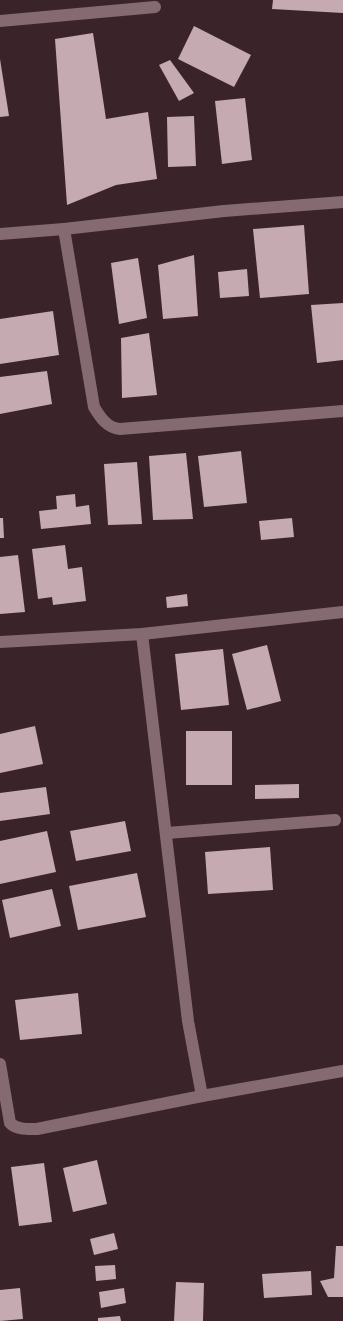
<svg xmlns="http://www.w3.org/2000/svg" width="343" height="1321" viewBox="0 0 343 1321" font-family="Lora,serif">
  <rect width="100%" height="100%" fill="#3a242a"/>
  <!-- building -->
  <g fill="#c6aab1">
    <path d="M273 0H343V13L272 9Z"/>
    <path d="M194 26 251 55 234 87 178 59Z"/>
    <path d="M93 33 106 119 148 112 157 179 116 185 67 205 55 39Z"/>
    <path d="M0 59 9 116 0 117Z"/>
    <path d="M170 60 194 93 179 101 159 65Z"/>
    <path d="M245 98 252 160 222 164 215 101Z"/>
    <path d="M194 116 196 166 168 167 167 117Z"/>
    <path d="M304 225 309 294 260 298 253 229Z"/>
    <path d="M194 255 198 316 163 319 158 265Z"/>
    <path d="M138 258 147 318 119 324 111 263Z"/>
    <path d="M247 269 249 296 220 298 218 272Z"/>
    <path d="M343 303V360L317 363 311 305Z"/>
    <path d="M53 311 59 355 0 364V319Z"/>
    <path d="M149 333 157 395 122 398 121 338Z"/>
    <path d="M47 371 52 404 0 414V377Z"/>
    <path d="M241 451 247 503 204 507 198 456Z"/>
    <path d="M186 453 193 519 153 520 149 456Z"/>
    <path d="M137 462 142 524 108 525 104 464Z"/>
    <path d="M75 494 76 507 89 505 91 524 41 529 39 511 57 509 56 496Z"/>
    <path d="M0 518H3L4 538H0Z"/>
    <path d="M292 518 294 537 261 540 259 521Z"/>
    <path d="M65 545 68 569 82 567 86 601 53 605 52 597 38 599 32 549Z"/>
    <path d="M18 555 25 612 0 614V557Z"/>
    <path d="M187 594 188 606 167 608 166 597Z"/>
    <path d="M267 645 281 701 247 710 232 654Z"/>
    <path d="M223 649 229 705 181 710 175 654Z"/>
    <path d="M35 726 43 764 0 773V734Z"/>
    <rect x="186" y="731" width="46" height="54"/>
    <path d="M299 784V798L255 799V785Z"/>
    <path d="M46 787 50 814 0 821V793Z"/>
    <path d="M125 821 131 851 76 861 70 831Z"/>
    <path d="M47 831 56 872 0 884V841Z"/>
    <path d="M270 847 273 890 208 894 205 852Z"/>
    <path d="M137 873 146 917 78 930 69 886Z"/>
    <path d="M52 889 61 926 10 938 2 900Z"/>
    <path d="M78 993 82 1034 20 1040 15 1000Z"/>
    <path d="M97 1160 107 1204 73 1212 63 1168Z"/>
    <path d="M44 1163 52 1222 19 1226 11 1167Z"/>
    <path d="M114 1233 118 1249 94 1255 90 1239Z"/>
    <path d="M336 1246H343V1297H328L320 1281 334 1278Z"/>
    <path d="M115 1265 116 1279 96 1281 95 1266Z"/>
    <path d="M311 1271 312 1295 264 1298 262 1274Z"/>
    <path d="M176 1282 204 1283 203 1321H174Z"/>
    <path d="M20 1288 23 1319 0 1321V1290Z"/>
    <path d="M124 1288 126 1303 101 1308 99 1292Z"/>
    <path d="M120 1316 121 1321H98V1318Z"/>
  </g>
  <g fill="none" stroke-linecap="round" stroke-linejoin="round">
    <!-- minor -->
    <g stroke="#856b71" stroke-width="12">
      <path d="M0 21 155 7"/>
      <path d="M64 229 94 407C100 417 107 428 120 429L343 411"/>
      <path d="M0 234 64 229 224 211 343 202"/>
      <path d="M142 634 188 1021 202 1096"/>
      <path d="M0 642 142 634 343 612"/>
      <path d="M167 833 335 820"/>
      <path d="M0 1064 10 1123C17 1130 28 1129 37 1129L202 1096 343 1071"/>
    </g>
  </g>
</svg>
